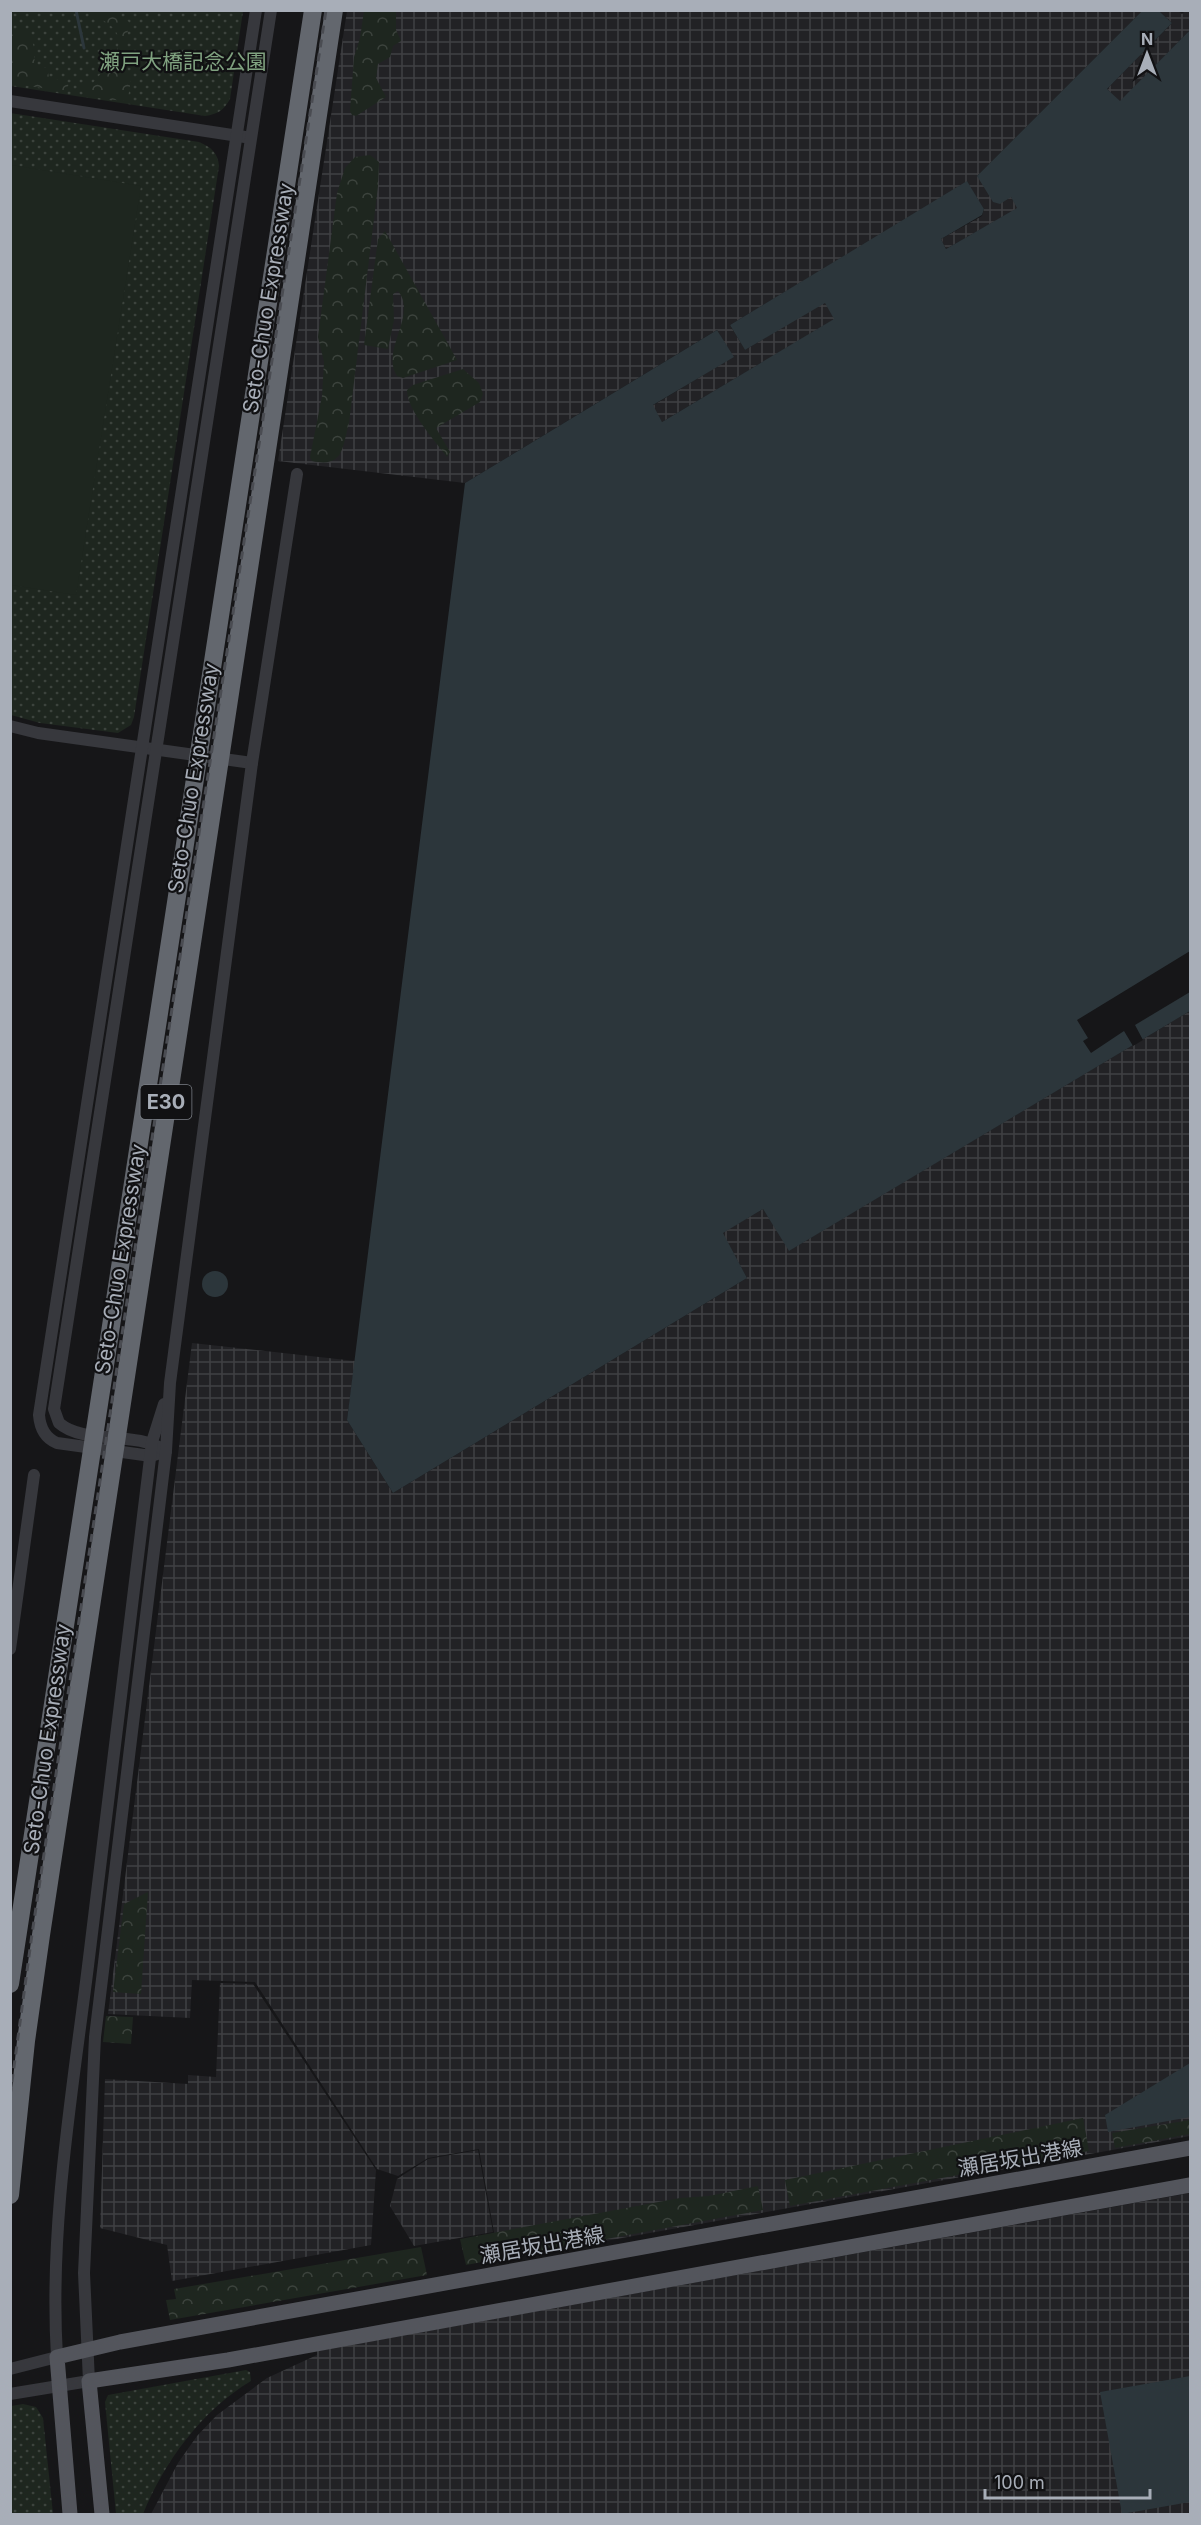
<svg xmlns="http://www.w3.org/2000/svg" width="1201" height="2525" viewBox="0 0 1201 2525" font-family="Inter,'Noto Sans JP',sans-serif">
  <defs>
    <pattern id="industrial-grid" width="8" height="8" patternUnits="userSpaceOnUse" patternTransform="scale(1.5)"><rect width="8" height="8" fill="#222225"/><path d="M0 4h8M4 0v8" fill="none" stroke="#3f4043"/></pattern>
    <pattern id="grass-dots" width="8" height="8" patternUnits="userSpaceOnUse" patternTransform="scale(1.5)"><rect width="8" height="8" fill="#1e261f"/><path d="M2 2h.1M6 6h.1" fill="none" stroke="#3c433d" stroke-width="1.8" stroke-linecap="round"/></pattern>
    <pattern id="forest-crowns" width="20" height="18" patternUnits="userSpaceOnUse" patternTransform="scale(1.5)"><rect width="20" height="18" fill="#1e261f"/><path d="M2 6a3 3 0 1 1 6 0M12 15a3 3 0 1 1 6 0" fill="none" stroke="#3c433d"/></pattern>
  </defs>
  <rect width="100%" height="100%" fill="#161618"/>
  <!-- industrial -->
  <g fill="url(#industrial-grid)">
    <path d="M347 11H1142L977 176 1011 197 1018 208 946 249 941 239 982 216 984 209 967 182 730 325 745 350 825 302 835 319 662 422 652 406 733 357 717 330 465 483 278 461Z"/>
    <path d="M1159 11H1178L1182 14 1185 11H1190V30L1120 102 1107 89 1172 23Z"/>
    <path d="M1190 1011V2136L499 2260 479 2149 428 2158 398 2176 377 2169 255 1982 192 1980 190 2018 108 2014 192 1343 355 1361 347 1420 393 1493 747 1278 722 1233 763 1209 790 1250Z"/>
    <path d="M220 1983 253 1984 376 2170 371 2245 172 2281 167 2245 100 2228 105 2079 188 2084V2075L216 2077Z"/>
    <path d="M478 2150 493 2232 414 2246 390 2206 397 2179 428 2159Z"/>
    <path d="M1190 2193V2514H151L178 2463 197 2436 217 2415 267 2378 317 2355V2351Z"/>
  </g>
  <!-- grass -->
  <g fill="url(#grass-dots)">
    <path d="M10 11H243L230 99C224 110 218 114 205 116L11 86Z"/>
    <path d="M10 113 199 142C211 147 218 153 219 166L134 717 131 725 118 733 40 723 11 715Z"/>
    <path d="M246 2370 250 2372 251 2381C201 2411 165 2461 143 2514H116L105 2402 108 2395Z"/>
    <path d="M23 2404 36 2407 43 2418 53 2514H11V2406Z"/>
  </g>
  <!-- forest -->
  <g fill="url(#forest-crowns)">
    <path d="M91 11H120L121 16 129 22 123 66 132 74 128 98 123 101 85 96 81 90 82 83 92 84C116 57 138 34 92 15Z"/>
    <path d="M364 11H396V30L401 41 393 46 390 57 378 64 376 78 386 97 356 116 352 115 350 111 354 57 360 38Z"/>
    <path d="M16 30 24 31C41 49 30 52 37 68H47L49 77 69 83 66 92 11 83V36Z"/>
    <path d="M370 155 379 162 378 186 349 423C342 448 344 468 312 461L310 457 322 396 324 362 318 337 337 193 345 168 355 157Z"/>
    <path d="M385 231 457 360 403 378 397 376C380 350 418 315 398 291L393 294 394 320 388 349 364 345 378 239Z"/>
    <path d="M463 369 479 383 483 394 480 402 436 428 450 452 447 457C435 441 407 410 407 390L413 385Z"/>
    <path d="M148 1892 141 1994 113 1992 124 1904Z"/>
    <path d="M106 2016 133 2017 131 2044 103 2042Z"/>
    <path d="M1083 2118 1089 2151 790 2206 785 2180Z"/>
    <path d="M1190 2120V2134L1115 2148 1112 2133Z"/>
    <path d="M758 2186 763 2210 466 2265 460 2239 680 2198 709 2196Z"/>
    <path d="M421 2247 427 2275 170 2320 166 2300 176 2299 174 2289Z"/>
  </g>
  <!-- pitch -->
  <path fill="#1e261f" d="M11 165 141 186 76 595 11 585Z"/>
  <!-- water -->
  <g fill="#2c363b">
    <path d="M1142 11H1159L1172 23 1107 89 1120 101 1190 30V1011L789 1251 763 1209 723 1233 747 1278 393 1493 347 1420 465 483 717 330 734 357 653 405 662 422 834 319 825 303 745 350 730 325 967 181 984 209 982 215 941 239 946 249 1017 208 1011 197 1000 204 993 202 977 176Z"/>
    <circle cx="215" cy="1284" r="13"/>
    <path d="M1190 2063V2117L1108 2132 1105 2115Z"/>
    <path d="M1190 2376V2502L1122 2514 1100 2392Z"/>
  </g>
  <!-- pier -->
  <path fill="#161618" d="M1190 951V992L1135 1025 1143 1040 1133 1046 1124 1031 1091 1053 1083 1041 1088 1038 1077 1020Z"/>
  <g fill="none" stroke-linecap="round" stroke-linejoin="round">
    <!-- stream -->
    <path stroke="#2c363b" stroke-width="3" d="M76 10 84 48"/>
    <!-- minor -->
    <g stroke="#37383d" stroke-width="12">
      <path d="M10 101 245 137"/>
      <path d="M10 726 38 733 252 763"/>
      <path d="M166 1451 151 1456 57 1443C45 1438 40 1428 39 1415L256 10"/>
      <path d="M166 1451C135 1430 84 1445 59 1423L54 1409 271 10"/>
      <path d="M10 1649 34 1475"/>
      <path d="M10 2369 57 2357C49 2227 72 2095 88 1966 109 1791 130 1616 152 1442L164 1404"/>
      <path d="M10 2394 89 2381 84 2273 95 2037 166 1451 170 1383 252 763 297 474"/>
    </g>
    <!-- major -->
    <g stroke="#53555c" stroke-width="15">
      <path d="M70 2514 57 2357 120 2342 1190 2148"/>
      <path d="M102 2514 89 2381 228 2360 1190 2185"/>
    </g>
    <!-- highway -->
    <g stroke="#63676e" stroke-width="18">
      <path d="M10 1984 313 10"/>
      <path d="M10 2195 26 2041 41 1935 334 10"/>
    </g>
    <!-- rail -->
    <path stroke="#4a4c52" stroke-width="3" stroke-dasharray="8 6" stroke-linecap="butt" d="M10 2096 32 1934 130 1281 326 10"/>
  </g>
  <g text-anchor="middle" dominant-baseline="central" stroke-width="4.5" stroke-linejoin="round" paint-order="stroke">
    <!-- shield labels -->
    <rect fill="#111113" stroke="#7b7f86" stroke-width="1.5" x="140.5" y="1085" width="51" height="34" rx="4.5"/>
    <g font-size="20" font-weight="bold" fill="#a8aeb8">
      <text x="166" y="1102">E30</text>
    </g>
    <!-- park labels -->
    <g font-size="21" fill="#80a280" stroke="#111113">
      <text x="183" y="61">瀬戸大橋記念公園</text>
    </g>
    <!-- street labels -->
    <g font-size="21" fill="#a8aeb8" stroke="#111113">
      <text transform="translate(268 298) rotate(-81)">Seto-Chuo Expressway</text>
      <text transform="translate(193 778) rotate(-81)">Seto-Chuo Expressway</text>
      <text transform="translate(120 1259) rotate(-81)">Seto-Chuo Expressway</text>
      <text transform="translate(47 1739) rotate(-82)">Seto-Chuo Expressway</text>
      <text transform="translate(1020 2158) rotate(-10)">瀬居坂出港線</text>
      <text transform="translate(542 2245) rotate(-10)">瀬居坂出港線</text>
    </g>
  </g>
  <!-- border -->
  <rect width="1201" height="2525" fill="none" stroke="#a8aeb8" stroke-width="24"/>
  <!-- north arrow -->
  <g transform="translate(1147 54)" stroke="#111113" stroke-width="4.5" paint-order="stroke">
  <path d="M0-4.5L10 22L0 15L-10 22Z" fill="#a8aeb8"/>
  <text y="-9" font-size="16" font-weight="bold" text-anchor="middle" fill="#a8aeb8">N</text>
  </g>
  <!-- scale -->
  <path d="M985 2489v9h165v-9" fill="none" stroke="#a8aeb8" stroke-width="3"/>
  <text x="994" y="2489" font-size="18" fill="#a8aeb8" stroke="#111113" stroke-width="4.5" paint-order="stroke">100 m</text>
</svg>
